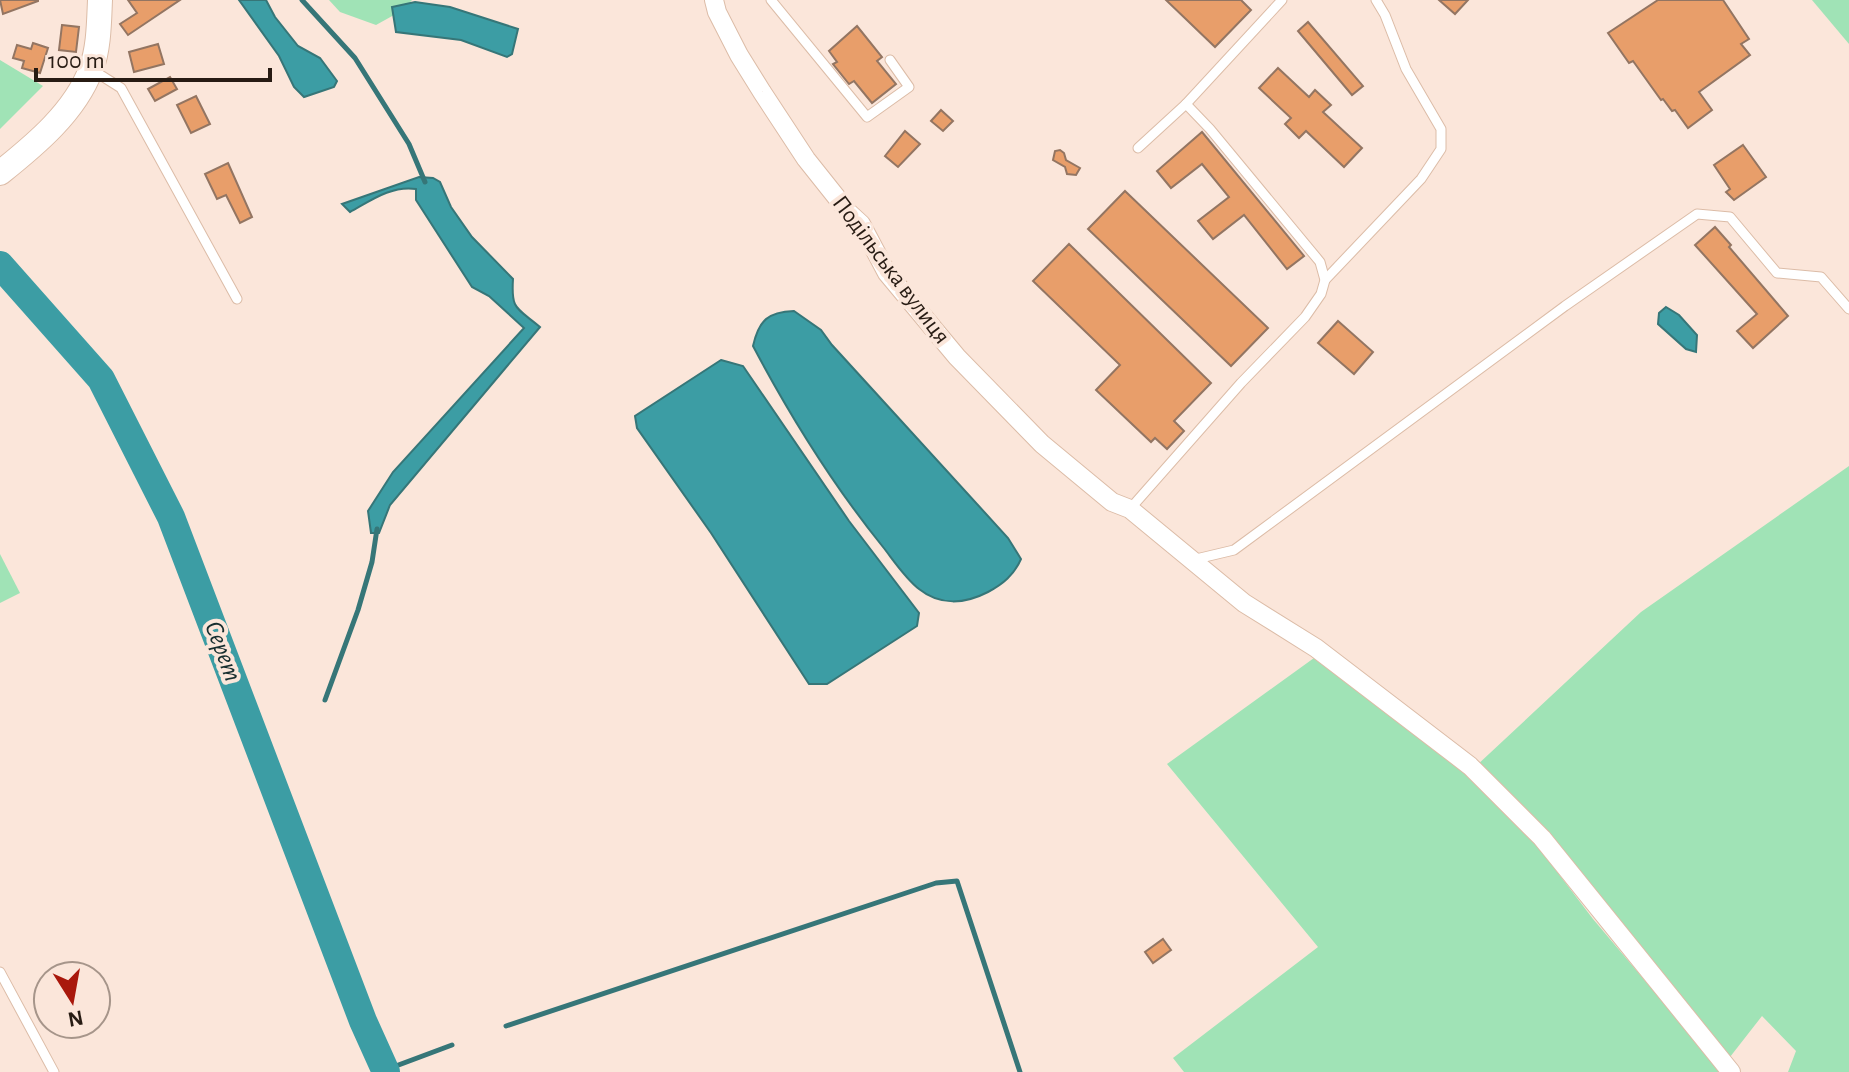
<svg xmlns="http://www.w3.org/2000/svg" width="1849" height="1072" viewBox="0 0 1849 1072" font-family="'Alegreya Sans',sans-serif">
  <rect width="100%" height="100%" fill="#fbe6da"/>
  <!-- green -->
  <g fill="#a0e3b6">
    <path d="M329 0H412L403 10 376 25 340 12Z"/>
    <path d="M1812 0H1849V44Z"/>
    <path d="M0 60 43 86 0 129Z"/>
    <path d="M1849 466V1072H1788L1796 1051 1762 1016 1730 1057 1475 767 1641 612Z"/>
    <path d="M0 554 20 593 0 603Z"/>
    <path d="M1314 658 1445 750 1522 826 1593 919 1722 1072H1184L1173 1058 1318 947 1167 764Z"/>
  </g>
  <!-- water -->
  <g fill="#3c9da4" stroke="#367678" stroke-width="2">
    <path d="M239 0H266L275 17 298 46 320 58 337 81 334 87 304 97 294 87 279 56Z"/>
    <path d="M415 2 450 7 518 29 512 54 507 57 461 40 396 32 392 7Z"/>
    <path d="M419 177 433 178 440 182 451 207 472 237 513 279C511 310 516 307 540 327L390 505 379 533H371L368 511 393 472 524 328 489 296 472 287 416 200V189C392 185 370 201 350 212L342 204Z"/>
    <path d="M1666 307 1679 315 1697 335 1696 352 1686 349 1658 324 1659 313Z"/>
    <path d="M794 311 821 330 832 345 1008 538 1021 559C1014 575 1003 584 988 592 965 604 940 606 919 589 905 578 894 561 883 547 833 485 790 416 753 346 759 320 768 312 794 311Z"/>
    <path d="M721 360 743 366 849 521 919 613 917 626 827 684H809L711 533 637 428 635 416Z"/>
  </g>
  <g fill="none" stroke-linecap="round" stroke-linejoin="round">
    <!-- stream -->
    <g stroke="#367678" stroke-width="5">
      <path d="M302 0 355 58 409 144 425 182"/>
      <path d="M325 700 358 610 372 562 377 529"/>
      <path d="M506 1026 936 883 957 881 1020 1072"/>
      <path d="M385 1070 452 1045"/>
    </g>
    <!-- river -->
    <path stroke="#3c9da4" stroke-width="28" d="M0 265 101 379 171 517 363 1021 386 1072"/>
  </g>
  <!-- building -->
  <g fill="#e89e6a" stroke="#937562" stroke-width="2">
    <path d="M0 0H38V1L3 14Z"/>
    <path d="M128 0H180L128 35 120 24 137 13Z"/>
    <path d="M1166 0H1241L1251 10 1215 47Z"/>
    <path d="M1439 0H1468L1455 14Z"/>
    <path d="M1658 0H1723L1749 39 1741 44 1750 55 1699 92 1712 110 1688 128 1675 110 1672 111 1663 99 1661 100 1633 61 1629 63 1608 33Z"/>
    <path d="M1308 22 1363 86 1352 95 1298 31Z"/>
    <path d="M62 25 79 27 76 52 59 50Z"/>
    <path d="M857 26 882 57 877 61 896 84 872 103 854 81 849 84 833 64 837 62 829 51Z"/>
    <path d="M33 43 48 48 40 73 22 68 24 61 13 58 17 45 31 49Z"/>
    <path d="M158 44 164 64 134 72 129 52Z"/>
    <path d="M1278 68 1309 97 1315 90 1331 105 1323 112 1362 148 1344 167 1306 131 1299 138 1285 124 1291 118 1259 88Z"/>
    <path d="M170 77 177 89 155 101 148 89Z"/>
    <path d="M196 96 210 124 191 133 177 105Z"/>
    <path d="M941 110 953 121 943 131 931 121Z"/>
    <path d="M905 131 920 144 898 167 885 156Z"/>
    <path d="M1202 132 1304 256 1287 269 1244 215 1213 239 1198 221 1229 197 1202 164 1171 188 1157 171Z"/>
    <path d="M1743 145 1766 177 1734 200 1726 192 1730 189 1714 165Z"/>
    <path d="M1060 150 1064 153 1066 160 1080 168 1076 175 1067 174 1065 167 1053 160 1055 151Z"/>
    <path d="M228 163 252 217 240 223 226 195 217 199 205 174Z"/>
    <path d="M1125 191 1268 328 1231 366 1088 229Z"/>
    <path d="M1715 227 1731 245 1729 247 1788 316 1753 348 1737 331 1757 314 1695 245Z"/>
    <path d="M1069 244 1211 383 1174 421 1184 431 1167 449 1155 438 1151 442 1096 390 1120 365 1033 281Z"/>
    <path d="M1338 321 1373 352 1354 374 1318 343Z"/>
    <path d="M1163 939 1171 950 1153 963 1145 952Z"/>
  </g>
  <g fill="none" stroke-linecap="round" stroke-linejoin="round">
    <!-- lane casing -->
    <g stroke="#dcbca7" stroke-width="11">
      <g id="lane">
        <path d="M771 0 867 117 909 87 890 60"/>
        <path d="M91 69 121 88 237 299"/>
        <path d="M1138 148 1186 104"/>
        <path d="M1325 280 1421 179 1441 149V129L1406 69 1385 15 1376 0"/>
        <path d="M1130 509 1241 383 1305 317 1321 294 1325 280 1320 262 1210 129 1186 104 1282 0"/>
        <path d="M1192 560 1234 550 1565 306 1697 214 1730 217 1777 273 1821 277 1849 309"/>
        <path d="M0 972 54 1072"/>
      </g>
    </g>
    <!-- street casing -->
    <g stroke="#dcbca7" stroke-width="20">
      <path id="street" d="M714 0 717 12 739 55 762 92 806 159 849 213 861 224 887 273 957 357 1042 444 1112 502 1130 509 1244 603 1316 648 1470 766 1542 838 1731 1072"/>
    </g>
    <!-- secondary casing -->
    <g stroke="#dcbca7" stroke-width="26">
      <path id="secondary" d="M0 173C35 145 75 112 91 69 99 48 99 22 100 0"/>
    </g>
    <!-- lane -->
    <use href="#lane" stroke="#fff" stroke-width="9"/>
    <!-- street -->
    <use href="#street" stroke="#fff" stroke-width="18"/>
    <!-- secondary -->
    <use href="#secondary" stroke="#fff" stroke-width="24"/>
  </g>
  <g text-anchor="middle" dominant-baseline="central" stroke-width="8" stroke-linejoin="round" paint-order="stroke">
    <!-- street labels -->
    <g font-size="24" fill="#271b13" stroke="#fbe6da">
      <text transform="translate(891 270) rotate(53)">Подільська вулиця</text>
    </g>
    <!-- water labels -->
    <g font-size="26" font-style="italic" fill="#172e2f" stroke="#fbe6da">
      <text transform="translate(223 651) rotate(69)">Серет</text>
    </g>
  </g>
  <!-- north arrow -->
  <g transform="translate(72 1000) rotate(169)"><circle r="38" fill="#fbe6da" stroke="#a6958a" stroke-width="2"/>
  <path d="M0-6L14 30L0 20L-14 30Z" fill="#a9180c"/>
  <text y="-12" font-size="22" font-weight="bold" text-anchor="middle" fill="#271b13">N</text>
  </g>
  <!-- scale -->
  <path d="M36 68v12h234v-12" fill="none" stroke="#271b13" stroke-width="4"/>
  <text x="48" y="68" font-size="24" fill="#271b13" stroke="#fbe6da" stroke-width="6" paint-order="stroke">100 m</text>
</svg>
